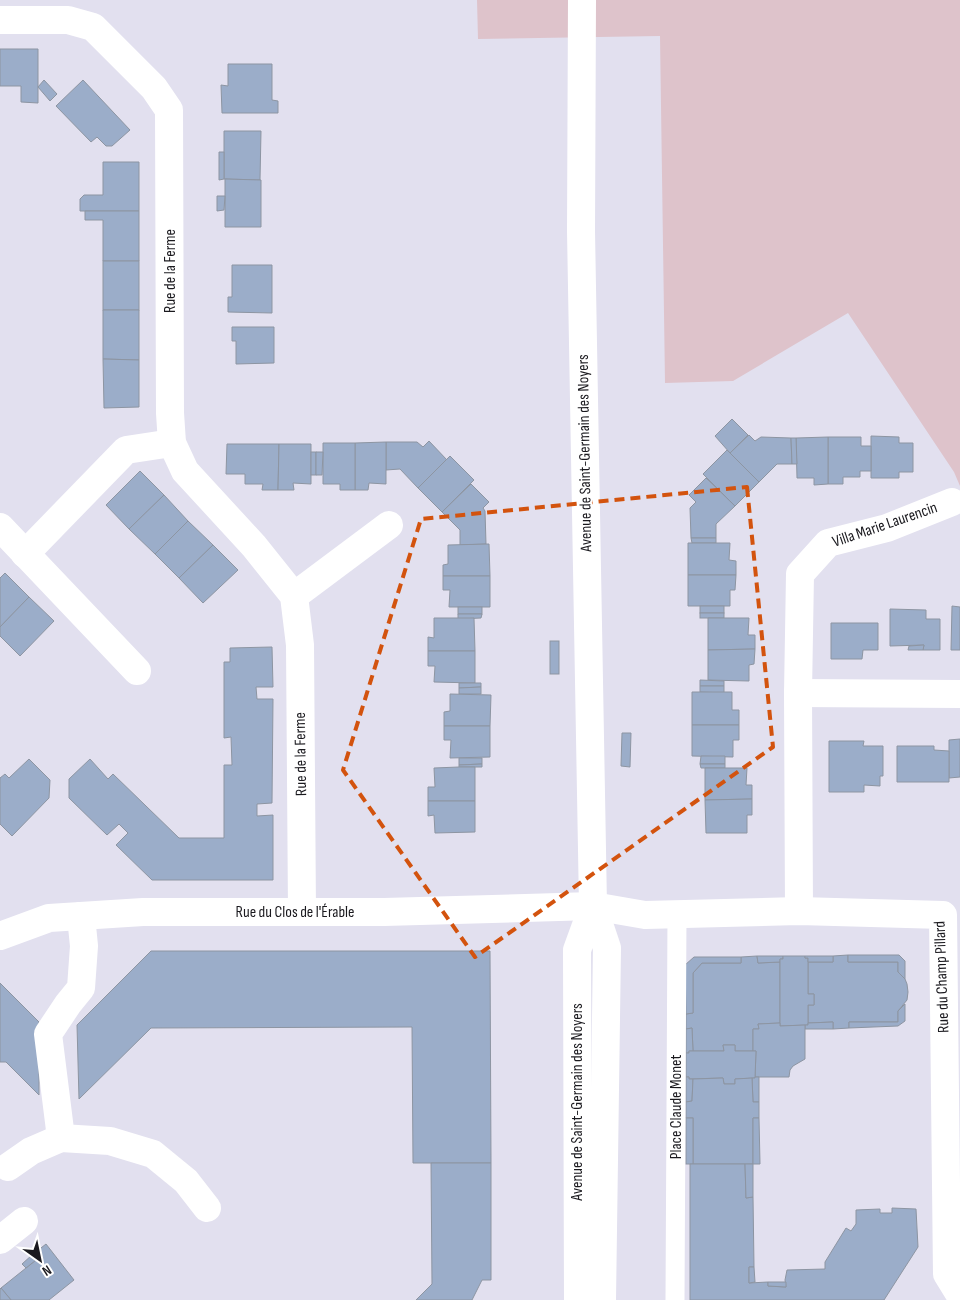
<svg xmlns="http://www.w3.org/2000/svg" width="960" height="1300" viewBox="0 0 960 1300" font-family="'Sofia Sans Condensed',sans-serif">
  <rect width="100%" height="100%" fill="#e2e0ef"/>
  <!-- green -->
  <path fill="#dec3cb" d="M477 0H960V486L954 472 848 313 733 381 665 383 660 36 478 39Z"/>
  <!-- building -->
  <g fill="#9badc9" stroke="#8d95a2">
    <path d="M0 49H38V103L21 102V86H0Z"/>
    <path d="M228 64H272V100L278 101V113H222L221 85 228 86Z"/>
    <path d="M44 80 57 94 50 101 38 87Z"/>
    <path d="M83 80 130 130 112 146H106L97 137 91 142 56 106Z"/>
    <path d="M224 131H261L260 180 224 179Z"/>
    <path d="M219 152H224V179L219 180Z"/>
    <path d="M103 162H139V211H80V199L84 195H103Z"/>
    <path d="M225 179 261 180V227H225Z"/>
    <path d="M217 196H225L224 210 217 211Z"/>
    <path d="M85 211H139V261H103V220H85Z"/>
    <rect x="103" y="261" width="36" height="49"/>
    <path d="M232 265H272V313L228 312V297H232Z"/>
    <path d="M103 310H139V360L103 359Z"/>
    <path d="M232 327H274V363L236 364V341H232Z"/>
    <path d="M103 359 139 360V407L104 408Z"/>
    <path d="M732 419 748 435 730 453 715 436Z"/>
    <path d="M749 435 755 441 761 437 791 438 792 464H777L759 482 730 453Z"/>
    <path d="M871 436 899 437V443H913V472H899V478H871Z"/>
    <path d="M828 437H861V446H871V471H860V477H843V484H828Z"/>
    <path d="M828 437V484L814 485V478H797L796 438Z"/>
    <path d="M791 438H796L797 464H792Z"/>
    <path d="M429 441 447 460 418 488 400 469 386 470V442H417L423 447Z"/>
    <path d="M386 442V484L369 483 368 490H355V443Z"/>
    <path d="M323 443H355V490H340V484H323Z"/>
    <path d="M227 444H279L278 490H262L263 484H245V474H226Z"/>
    <path d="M279 444H311V484L293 483 294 490H278Z"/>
    <path d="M727 450 759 482 735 506 703 474Z"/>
    <rect x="311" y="452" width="5" height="23"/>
    <path d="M316 452H323L322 475H316Z"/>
    <path d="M450 456 474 480 442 512 418 488Z"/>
    <path d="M140 471 164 495 129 529 106 505Z"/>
    <path d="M706 478 735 506 716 524V538H691L690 508 696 502 689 495Z"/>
    <path d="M471 484 489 502 483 508 485 511 486 544 460 545V530L442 512Z"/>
    <path d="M164 495 188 521 155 554 129 529Z"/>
    <path d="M188 521 213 545 179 578 155 554Z"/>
    <path d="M691 538H716V543H692Z"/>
    <path d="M688 543H730L729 560 736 561V575H688Z"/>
    <path d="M489 544 490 576H443V565L448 564V545Z"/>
    <path d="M213 545 238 570 203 603 179 578Z"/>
    <path d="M5 573 29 597 0 627V578Z"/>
    <path d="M688 575H736L735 590H730V606H688Z"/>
    <path d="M443 576H490V607H449L450 590H443Z"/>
    <path d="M29 597 54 621 20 656 0 636V627Z"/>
    <rect x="700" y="606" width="24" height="7"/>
    <path d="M952 606 960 607V650H951Z"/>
    <rect x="458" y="607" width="24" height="7"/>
    <path d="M890 609 926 610V619H940V650H923L924 645 890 646Z"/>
    <rect x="700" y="613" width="24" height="5"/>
    <path d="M458 614H482L481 618 458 619Z"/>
    <path d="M434 618H474L475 651H428V637L434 638Z"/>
    <path d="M708 618H749L748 635H755V649L708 650Z"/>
    <path d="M831 623H878V650H863L862 659H831Z"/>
    <rect x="550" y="641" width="9" height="33"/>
    <path d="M924 645 923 650H908L909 646Z"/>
    <path d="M272 647 273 687H256L257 699H273L272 803 257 804V816L273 815V880H152L116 845 128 833 119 824 107 835 69 798V779L90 759 108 779 113 774 179 838H224V765H232L231 737 224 738V662H230V648Z"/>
    <path d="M755 649 754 664 749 665V681L708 680V650Z"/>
    <path d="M428 651H475V683L434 682 435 666H428Z"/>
    <path d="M700 680 724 681V686H700Z"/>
    <path d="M459 683H481V687L459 688Z"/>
    <path d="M700 686H724V693L700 692Z"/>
    <path d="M481 687V694H459V688Z"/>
    <path d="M692 692H732V710H739V725H692Z"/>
    <path d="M450 694 491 695 490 726H444V712L450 711Z"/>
    <path d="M692 725H739V740H733V757L692 756Z"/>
    <path d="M444 726H490V757L450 758 451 740H444Z"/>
    <path d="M622 733H631L630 767 621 766Z"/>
    <path d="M960 739V777L949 778V740Z"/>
    <path d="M829 741H864L863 746H883V776H880V786L864 785V792H829Z"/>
    <path d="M897 746H934V750L949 751V782H897Z"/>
    <path d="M701 756H725V764H700Z"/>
    <path d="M459 758H482V764L459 765Z"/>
    <path d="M29 759 50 780 49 798 12 836 0 824V778L5 774 9 778Z"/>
    <path d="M482 764V767H459V765Z"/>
    <path d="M700 764H725V768H701Z"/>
    <path d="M459 767H475V801H428V787H435L434 768Z"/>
    <path d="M705 768H747L746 785H752V799L705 800Z"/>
    <path d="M752 799V815H747V833H706L705 800Z"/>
    <path d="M428 801H475V832L435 833 434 815 428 816Z"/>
    <path d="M151 951H490L491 1163H413L412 1027 151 1028 79 1099 77 1025Z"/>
    <path d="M848 955V962H898V972L905 979 907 984 908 992 907 1000 898 1011V1022H849V1028L833 1029V1022L808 1023V1005H814V994H808V962H833V956Z"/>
    <path d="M848 955H899L905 961V979L898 972V962H848Z"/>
    <path d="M757 956 758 963 780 962V1023L758 1024 759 1029H753V1051H735V1045H723L724 1051H693L692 1028 686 1029V1014L693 1013V973L702 963H741V957Z"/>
    <path d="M757 956H783V959H780V962L758 963Z"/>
    <path d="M783 956H805V958H808V994H814V1005H808V1025L780 1026V959H783Z"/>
    <path d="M805 956H833V962H808V958H805Z"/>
    <path d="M694 957H741V963H702L693 973V1013L686 1014 685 965Z"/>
    <path d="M0 983 39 1022V1095L6 1062H0Z"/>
    <path d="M905 1004V1021L898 1026 849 1028V1022H898V1011Z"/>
    <path d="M833 1022V1029H805V1025H808V1023Z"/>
    <path d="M780 1023V1026L805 1025V1059L793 1066 790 1070 789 1077H755L756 1051H753V1029H759L758 1024Z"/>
    <path d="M692 1028 693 1051H689V1053H686V1029Z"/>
    <path d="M723 1045H735V1051H756L755 1078 735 1079V1084H724L723 1078 689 1079V1077H686V1053H689V1051H724Z"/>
    <path d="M686 1077H689V1079H693L692 1101 686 1102Z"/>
    <path d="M755 1077H759V1102H753L752 1078H755Z"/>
    <path d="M723 1078 724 1084H735V1079L752 1078 753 1102H759V1118H753V1164H693V1118H686V1102L692 1101 693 1079Z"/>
    <rect x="686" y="1118" width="7" height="46"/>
    <path d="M753 1118H759L760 1164H753Z"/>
    <path d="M431 1163H491V1280H482L472 1300H416L432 1284Z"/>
    <path d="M690 1164H745L746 1198 753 1197 754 1267H749V1283L768 1282V1286L786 1287 785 1280 787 1270 825 1269V1262L846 1228 851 1231 856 1224V1210L880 1209V1213H892V1208L916 1209 918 1247 884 1300H690Z"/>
    <path d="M745 1164H753V1197L746 1198Z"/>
    <path d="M46 1244 74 1280 49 1300H11L1 1288 36 1260 32 1255Z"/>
    <path d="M32 1255 36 1260 26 1268 22 1264Z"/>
    <path d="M749 1267H754L755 1282 749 1283Z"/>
    <path d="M768 1282H786V1287L768 1286Z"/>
    <path d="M1 1288 11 1300H0V1289Z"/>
  </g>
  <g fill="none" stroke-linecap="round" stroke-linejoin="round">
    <!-- lane -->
    <path stroke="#fff" stroke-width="19" d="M675 1300 677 914"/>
    <!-- street -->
    <g stroke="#fff" stroke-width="28">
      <path d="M0 20H68L93 27 154 88 169 110 170 413 172 443 185 471 254 546 294 596 300 645 302 912"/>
      <path d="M0 527 137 671"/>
      <path d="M25 554 126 450 172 443"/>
      <path d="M294 596 389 525"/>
      <path d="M798 693 960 694"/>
      <path d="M799 911 798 693 800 574 828 543 887 528 952 502"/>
      <path d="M81 916 84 946 81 988 68 1004 48 1034 61 1138 110 1141 153 1154 186 1181 207 1208"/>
      <path d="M0 936 49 918 143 912H384L593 906 645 915 799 911 943 915 947 1274 960 1295"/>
      <path d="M8 1167 31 1151 61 1138"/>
      <path d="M0 1240 24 1221"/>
    </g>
    <!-- secondary -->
    <g stroke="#fff" stroke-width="28">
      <path d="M582 0 581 231 593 906 607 948 602 1300"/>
      <path d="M578 1300 577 950 593 906"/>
    </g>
  </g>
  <!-- marked area -->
  <path fill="none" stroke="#d3530e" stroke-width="4" stroke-dasharray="10 6" stroke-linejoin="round" d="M747 487 773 747 475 957 343 770 421 519Z"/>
  <g text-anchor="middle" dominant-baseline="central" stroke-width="4" stroke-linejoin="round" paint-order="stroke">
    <!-- street labels -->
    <g font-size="16" fill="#1a191e" stroke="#fff">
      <text transform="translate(170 271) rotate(-90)">Rue de la Ferme</text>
      <text transform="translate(585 453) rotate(-91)">Avenue de Saint-Germain des Noyers</text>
      <text transform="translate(885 525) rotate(-19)">Villa Marie Laurencin</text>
      <text transform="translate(301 754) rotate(-91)">Rue de la Ferme</text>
      <text x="295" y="912">Rue du Clos de l'Érable</text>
      <text transform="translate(942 977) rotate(-92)">Rue du Champ Pillard</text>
      <text transform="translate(577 1102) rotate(-90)">Avenue de Saint-Germain des Noyers</text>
      <text transform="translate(676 1107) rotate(-90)">Place Claude Monet</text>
    </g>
  </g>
  <!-- north arrow -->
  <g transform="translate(40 1260) rotate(147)" stroke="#ffffff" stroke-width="4" paint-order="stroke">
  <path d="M0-4L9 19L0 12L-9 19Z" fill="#1a191e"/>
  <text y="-8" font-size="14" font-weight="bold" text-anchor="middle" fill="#1a191e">N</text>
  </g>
</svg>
